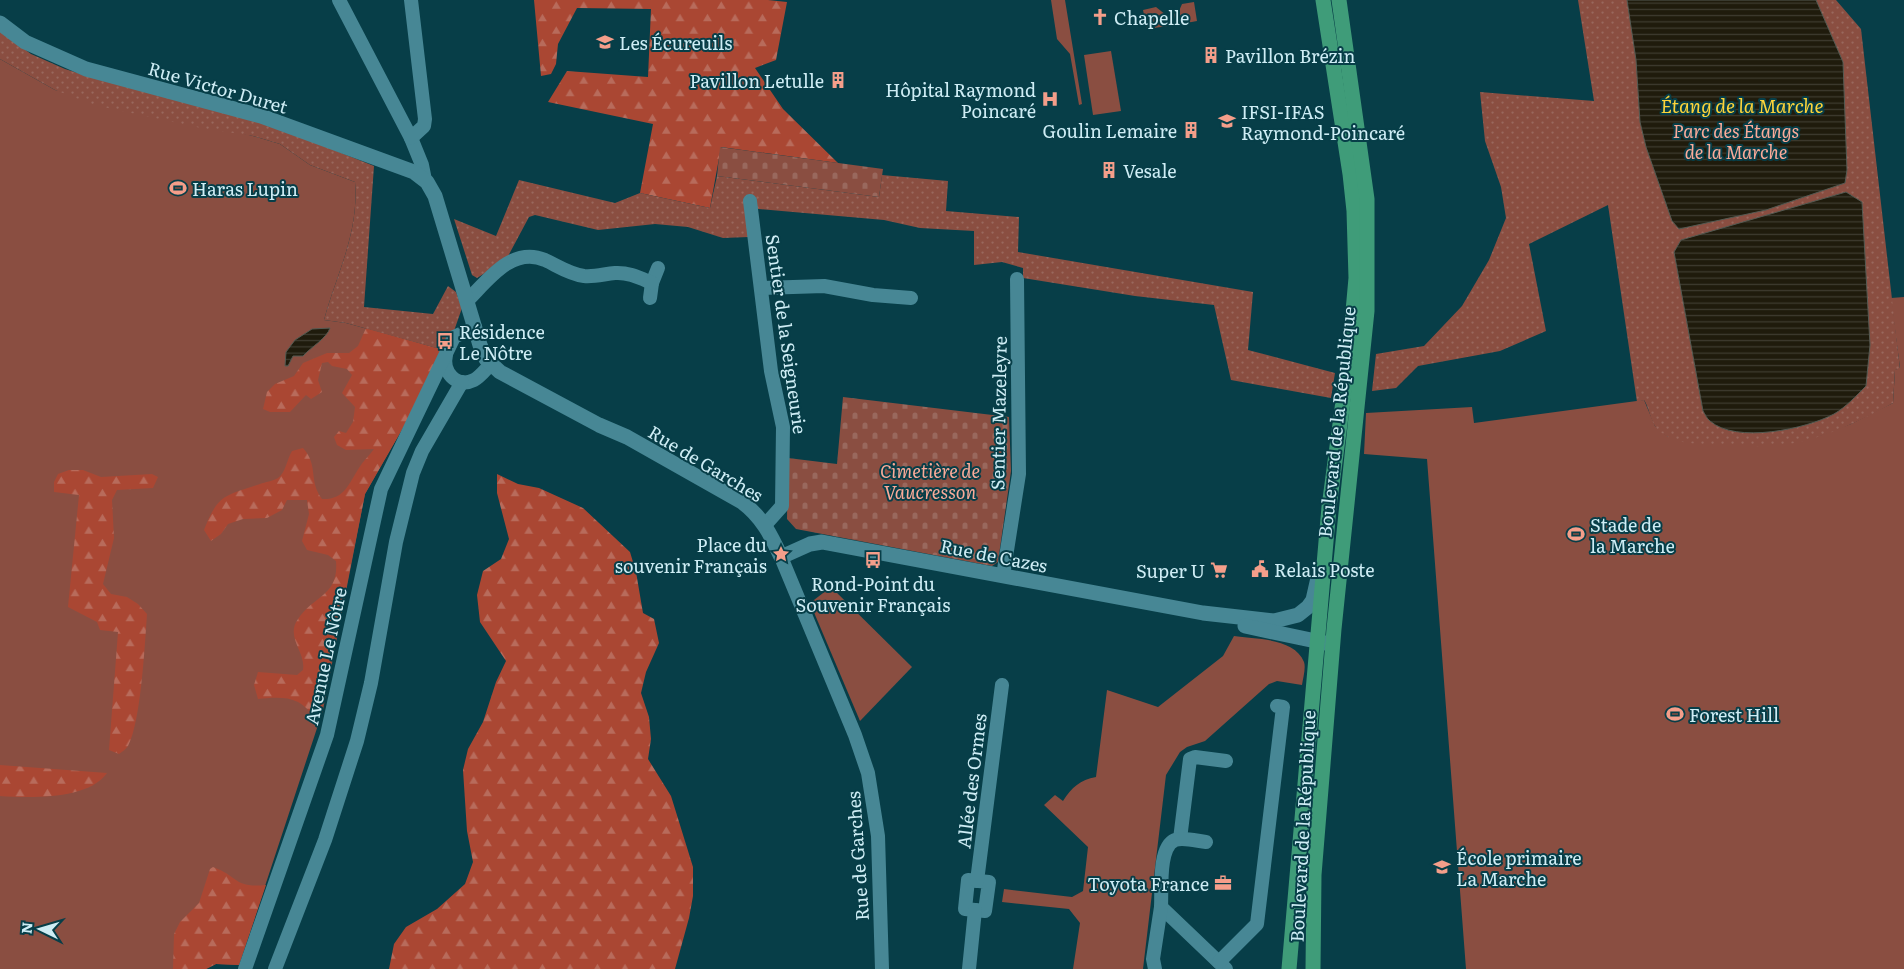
<svg xmlns="http://www.w3.org/2000/svg" width="1904" height="969" viewBox="0 0 1904 969" font-family="Literata,serif">
  <defs>
    <pattern id="forest-firs" width="22" height="20" patternUnits="userSpaceOnUse" patternTransform="scale(1.25)"><rect width="22" height="20" fill="#aa4733"/><path d="M5 1l3.5 6h-7zM16 11l3.5 6h-7z" fill="#b86b5b"/></pattern>
    <pattern id="cemetery-stones" width="16" height="16" patternUnits="userSpaceOnUse" patternTransform="scale(1.25)"><rect width="16" height="16" fill="#8a4e41"/><path d="M2 7V4a2 2 0 0 1 4 0v3zM10 15v-3a2 2 0 0 1 4 0v3z" fill="#99685d"/></pattern>
    <pattern id="park-dots" width="8" height="8" patternUnits="userSpaceOnUse" patternTransform="scale(1.25)"><rect width="8" height="8" fill="#8a4e41"/><path d="M2 2h.1M6 6h.1" fill="none" stroke="#99685d" stroke-width="1.8" stroke-linecap="round"/></pattern>
    <pattern id="water-rules" width="6" height="5" patternUnits="userSpaceOnUse" patternTransform="scale(1.25)"><rect width="6" height="5" fill="#1f1b0c"/><path d="M0 2.5h6" fill="none" stroke="#3e3c30"/></pattern>
  </defs>
  <rect width="100%" height="100%" fill="#073e48"/>
  <!-- grass -->
  <g fill="#8a4e41">
    <path d="M1051 0H1065L1082 104 1079 105 1070 54 1057 39Z"/>
    <path d="M1194 2 1197 21 1176 25 1174 14 1179 11 1182 4Z"/>
    <path d="M1156 7 1166 15 1168 26 1147 29 1143 10Z"/>
    <path d="M1111 51 1121 111 1093 115 1084 55Z"/>
    <path d="M0 59 55 90 253 136 280 144 310 165 355 182C359 234 337 272 324 320L346 323 447 351 365 494 323 710 239 965 216 964 206 969H0Z"/>
    <path d="M1904 297V969H1466L1427 459 1364 454 1366 413 1472 407 1474 423 1644 400 1655 426 1668 437 1819 436 1851 424 1893 403 1895 370 1900 368 1891 298Z"/>
    <path d="M831 587 912 667 860 721 810 603Z"/>
    <path d="M1234 636C1255 639 1295 638 1304 662 1306 668 1303 678 1302 685L1277 681 1269 684 1205 741 1187 747 1180 752 1166 775 1143 969H1073L1080 923 1069 909 1002 902 1004 889 1072 897 1083 891 1088 847 1044 805 1055 795 1063 801C1072 787 1080 780 1096 777L1107 690 1158 707 1223 656Z"/>
  </g>
  <!-- forest -->
  <g fill="url(#forest-firs)">
    <path d="M534 0H768L787 2 776 60 755 68 783 109 838 163 721 147 710 208 640 193 653 124 548 102 567 71 648 77 651 9 577 8 558 44 556 64 551 74 541 76Z"/>
    <path d="M366 328 447 351 365 494 320 719C311 715 306 706 298 702 286 696 270 698 258 699L254 685 258 672 297 675 303 670C306 652 285 637 298 619 314 595 339 596 336 561L328 555 307 550 302 541 309 514 307 500H287L282 510 267 518 243 519 228 524 221 534 211 541 204 530C218 494 225 496 260 484 265 482 273 481 278 478 286 472 287 459 292 451L303 448C319 466 308 480 322 499 344 500 348 485 359 468 363 461 369 456 374 449L346 450 337 445 334 437 339 431 346 433 353 422 355 407 342 393 352 375 347 369 332 366 328 362 322 363 318 380 322 392 311 399 306 395 290 412H270L263 409 267 392 275 384 294 376 303 363 327 353H349L358 346Z"/>
    <path d="M69 470H83L101 477 152 474 158 477 153 488 117 490 112 500 114 538 103 584 111 594 127 597 138 604 147 614C145 643 141 723 128 746 126 749 122 752 119 754L109 750 118 632 100 630 97 622 68 607 79 495 54 492V482L58 474Z"/>
    <path d="M497 474 518 484 539 488 583 508 630 552 636 572 643 613 654 619 659 643 646 672 641 693 649 717 651 739 648 759 671 796 693 867V896L689 918 675 969H389L394 944 406 927 437 909 465 884 473 862 467 831 463 770 468 749 483 722 496 682 506 661 480 622 477 595 483 571 501 559 509 539 497 493Z"/>
    <path d="M0 765 107 773C88 800 30 798 0 796Z"/>
    <path d="M213 867C240 877 233 888 266 885L239 965 216 964 206 969H173L174 934 180 922 199 903 210 869Z"/>
  </g>
  <!-- cemetery -->
  <g fill="url(#cemetery-stones)">
    <path d="M720 147 883 169 879 197 717 176Z"/>
    <path d="M843 397 1009 417 1011 471 998 562 992 566 796 529 787 519 788 458 837 464Z"/>
  </g>
  <!-- park -->
  <g fill="url(#park-dots)">
    <path d="M1578 0H1836L1861 29 1900 369 1895 370 1893 403C1861 421 1826 437 1790 444 1765 448 1738 446 1713 444 1696 444 1676 444 1662 433 1650 425 1651 411 1644 400L1637 402 1608 205 1529 244 1546 331 1500 351 1418 366 1396 388 1372 391 1376 354 1424 346 1462 306 1489 260 1506 218 1501 187 1485 141 1480 92 1594 101Z"/>
    <path d="M0 31 31 54 65 69 94 78 244 114 374 166 364 307 433 314 448 286 456 292 462 308 447 351 346 323 324 320C337 272 359 234 355 182L310 165 280 144 253 136 201 128 94 105 55 90 0 59Z"/>
    <path d="M882 175 948 181 946 211 1019 217 1018 252 1253 292 1248 350 1335 373 1331 398 1231 380 1214 305 1135 296 1023 278V268L1002 262 974 265V231L920 228 884 220 748 208 749 237 723 238 688 227 655 224 598 230 535 215 529 217 506 260 477 278 472 275 454 219 496 236 519 180 615 203 640 193 710 208 717 176 879 197Z"/>
  </g>
  <!-- water -->
  <g fill="url(#water-rules)" stroke="#545a52">
    <path d="M1627 0H1816L1843 62 1847 170 1845 183 1766 210 1679 229 1672 221 1646 147 1640 122 1636 60Z"/>
    <path d="M1846 192 1862 202 1870 345 1866 386C1856 396 1846 407 1834 414 1806 429 1736 444 1710 421 1707 419 1705 414 1703 411L1674 252 1681 240Z"/>
    <path d="M330 328C327 338 311 347 303 356H293L288 366H285L286 352 295 340 312 329Z"/>
  </g>
  <g fill="none" stroke-linecap="round" stroke-linejoin="round">
    <!-- minor -->
    <g stroke="#478795" stroke-width="14">
      <path d="M339 0 411 138 422 165 425 180"/>
      <path d="M411 138 424 126 425 119 411 0"/>
      <path d="M750 201 771 371 783 427 782 506 765 525"/>
      <path d="M761 288 824 286 873 295 911 298"/>
      <path d="M650 298 652 283 658 268"/>
      <path d="M468 300C488 280 512 246 545 260 558 266 569 274 584 276 595 277 604 274 615 273 628 272 640 278 652 283"/>
      <path d="M446 355C442 371 456 389 474 380 480 377 486 369 491 364"/>
      <path d="M781 557 855 735 868 773 878 836 882 969"/>
      <path d="M1003 576 1019 474 1017 279"/>
      <path d="M1180 839 1190 759 1195 757 1226 761"/>
      <path d="M1206 842C1197 841 1183 837 1175 840 1158 847 1162 890 1161 907L1226 969"/>
      <path d="M968 880 989 882 985 911 965 909Z"/>
      <path d="M977 881 1002 685"/>
      <path d="M1219 962 1257 924 1283 707 1277 706"/>
      <path d="M245 969 327 735 381 489 454 337 475 327"/>
      <path d="M275 969 325 840 357 741 371 683 396 542 413 473 422 451 462 382"/>
      <path d="M969 969 975 910"/>
      <path d="M1155 969 1153 959 1161 907"/>
    </g>
    <!-- tertiary -->
    <g stroke="#478795" stroke-width="15">
      <path d="M0 23 25 42 86 69 261 116 414 172 427 182 435 196 480 345 486 359 500 372 599 425 627 437 742 502C762 517 771 535 781 557L810 544 822 542 1203 613 1274 621 1298 615 1308 607 1313 600 1318 578"/>
      <path d="M1245 626 1330 644"/>
    </g>
    <!-- primary -->
    <g stroke="#3f9c79" stroke-width="15">
      <path d="M1289 969 1329 507 1349 356 1356 278 1354 211 1350 174 1323 0"/>
      <path d="M1313 969 1314 875 1334 629 1367 311V199L1339 0"/>
    </g>
  </g>
  <!-- icons -->
  <defs>
    <g id="church-bare" transform="scale(1.35)"><path d="M-1.2-6h2.4v3.5h3.3v2.4h-3.3V6h-2.4V-.1h-3.3v-2.4h3.3Z" fill="#f49e8a" stroke="#073e48" stroke-width="2.5" paint-order="stroke"/></g>
    <g id="school-bare" transform="scale(1.35)"><path d="M0-5L7-2L0 1L-7-2ZM-4 1L0 2.5L4 1V4Q0 6-4 4Z" fill="#f49e8a" stroke="#073e48" stroke-width="2.5" paint-order="stroke"/></g>
    <g id="building-bare" transform="scale(1.35)"><path d="M-4-6H4V6H1V3H-1V6H-4ZM-2.5-4.3h1.7v1.8h-1.7ZM.8-4.3h1.7v1.8H.8ZM-2.5-1h1.7V.8h-1.7ZM.8-1h1.7V.8H.8Z" fill="#f49e8a" stroke="#073e48" stroke-width="2.5" paint-order="stroke"/></g>
    <g id="hospital-bare" transform="scale(1.35)"><path d="M-5-5h3v3.5h4V-5h3V5h-3V1.5h-4V5h-3Z" fill="#f49e8a" stroke="#073e48" stroke-width="2.5" paint-order="stroke"/></g>
    <g id="university-bare" transform="scale(1.35)"><path d="M0-5L7-2L0 1L-7-2ZM-4 1L0 2.5L4 1V4Q0 6-4 4Z" fill="#f49e8a" stroke="#073e48" stroke-width="2.5" paint-order="stroke"/></g>
    <g id="stadium-bare" transform="scale(1.35)"><path d="M0-5a6.5 5 0 1 0 0 10a6.5 5 0 1 0 0-10ZM-3.5-1.8h7v3.6h-7Z" fill="#f49e8a" stroke="#073e48" stroke-width="2.5" paint-order="stroke"/></g>
    <g id="bus-bare" transform="scale(1.35)"><path d="M-5-6H5V4H4V6H2V4H-2V6H-4V4H-5ZM-3.5-4V0h7V-4ZM-3.5 1.2v1.5H-2V1.2ZM2 1.2v1.5H3.5V1.2Z" fill="#f49e8a" stroke="#073e48" stroke-width="2.5" paint-order="stroke"/></g>
    <g id="sight-bare" transform="scale(1.35)"><path d="M0-6L1.8-2.2L6-1.7L2.9 1.2L3.7 5.4L0 3.3L-3.7 5.4L-2.9 1.2L-6-1.7L-1.8-2.2Z" fill="#f49e8a" stroke="#073e48" stroke-width="2.5" paint-order="stroke"/></g>
    <g id="civic-bare" transform="scale(1.35)"><path d="M-.6-6.5H3V-4.5H.6V-3L4-1V1h2V6H-6V1h2V-1L-.6-3ZM-1.2 2.5V6h2.4V2.5Z" fill="#f49e8a" stroke="#073e48" stroke-width="2.5" paint-order="stroke"/></g>
    <g id="supermarket-bare" transform="scale(1.35)"><path d="M-6-5.5h2.5l.6 2H6L4.5 2H-2.5L-4.4-4H-6ZM-1.5 3.2a1.3 1.3 0 1 0 .1 0ZM3 3.2a1.3 1.3 0 1 0 .1 0Z" fill="#f49e8a" stroke="#073e48" stroke-width="2.5" paint-order="stroke"/></g>
    <g id="office-bare" transform="scale(1.35)"><path d="M-6-3h4V-5.5h4V-3h4V5H-6ZM-1-4.5V-3h2v-1.5ZM-6 0V1H6V0Z" fill="#f49e8a" stroke="#073e48" stroke-width="2.5" paint-order="stroke"/></g>
  </defs>
  <g fill-rule="evenodd">
    <use href="#church-bare" x="1100" y="17"/>
    <use href="#school-bare" x="605" y="42"/>
    <use href="#building-bare" x="1211" y="55"/>
    <use href="#building-bare" x="838" y="80"/>
    <use href="#hospital-bare" x="1050" y="99"/>
    <use href="#university-bare" x="1227" y="121"/>
    <use href="#building-bare" x="1191" y="130"/>
    <use href="#building-bare" x="1109" y="170"/>
    <use href="#stadium-bare" x="178" y="188"/>
    <use href="#bus-bare" x="445" y="341"/>
    <use href="#stadium-bare" x="1576" y="534"/>
    <use href="#sight-bare" x="781" y="554"/>
    <use href="#bus-bare" x="873" y="560"/>
    <use href="#civic-bare" x="1260" y="569"/>
    <use href="#supermarket-bare" x="1219" y="570"/>
    <use href="#stadium-bare" x="1675" y="714"/>
    <use href="#school-bare" x="1442" y="867"/>
    <use href="#office-bare" x="1223" y="883"/>
  </g>
  <g text-anchor="middle" dominant-baseline="central" stroke-width="4" stroke-linejoin="round" paint-order="stroke">
    <!-- poi labels -->
    <g font-size="18" fill="#ceedf5" stroke="#073e48" text-anchor="start">
      <text x="1114" y="17">Chapelle</text>
      <text x="619" y="42">Les Écureuils</text>
      <text x="1225" y="55">Pavillon Brézin</text>
      <text x="824" y="80" text-anchor="end">Pavillon Letulle</text>
      <text x="1036" y="89" text-anchor="end">Hôpital Raymond<tspan x="1036" dy="21">Poincaré</tspan></text>
      <text x="1241" y="111">IFSI-IFAS<tspan x="1241" dy="21">Raymond-Poincaré</tspan></text>
      <text x="1177" y="130" text-anchor="end">Goulin Lemaire</text>
      <text x="1123" y="170">Vesale</text>
      <text x="192" y="188">Haras Lupin</text>
      <text x="459" y="331">Résidence<tspan x="459" dy="21">Le Nôtre</tspan></text>
      <text x="1590" y="524">Stade de<tspan x="1590" dy="21">la Marche</tspan></text>
      <text x="767" y="544" text-anchor="end">Place du<tspan x="767" dy="21">souvenir Français</tspan></text>
      <text x="1274" y="569">Relais Poste</text>
      <text x="1205" y="570" text-anchor="end">Super U</text>
      <text x="873" y="583" text-anchor="middle">Rond-Point du<tspan x="873" dy="21">Souvenir Français</tspan></text>
      <text x="1689" y="714">Forest Hill</text>
      <text x="1456" y="857">École primaire<tspan x="1456" dy="21">La Marche</tspan></text>
      <text x="1209" y="883" text-anchor="end">Toyota France</text>
    </g>
    <!-- street labels -->
    <g font-size="18" fill="#ceedf5" stroke="#073e48">
      <text transform="translate(218 87) rotate(16)">Rue Victor Duret</text>
      <text transform="translate(787 334) rotate(82)">Sentier de la Seigneurie</text>
      <text transform="translate(998 413) rotate(-89)">Sentier Mazeleyre</text>
      <text transform="translate(1336 422) rotate(-84)">Boulevard de la République</text>
      <text transform="translate(706 463) rotate(31)">Rue de Garches</text>
      <text transform="translate(994 555) rotate(11)">Rue de Cazes</text>
      <text transform="translate(325 656) rotate(-78)">Avenue Le Nôtre</text>
      <text transform="translate(971 781) rotate(-83)">Allée des Ormes</text>
      <text transform="translate(1302 826) rotate(-87)">Boulevard de la République</text>
      <text transform="translate(857 856) rotate(-94)">Rue de Garches</text>
    </g>
    <!-- park labels -->
    <g font-size="18" font-style="italic" fill="#fbab99" stroke="#073e48">
      <text x="1736" y="130">Parc des Étangs<tspan x="1736" dy="21">de la Marche</tspan></text>
      <text x="930" y="470">Cimetière de<tspan x="930" dy="21">Vaucresson</tspan></text>
    </g>
    <!-- water labels -->
    <g font-size="19" font-style="italic" fill="#fdd43a" stroke="#073e48">
      <text x="1742" y="105">Étang de la Marche</text>
    </g>
  </g>
  <!-- north arrow -->
  <g transform="translate(40 929) rotate(275)" stroke="#073e48" stroke-width="4" paint-order="stroke">
  <path d="M0-4L9 19L0 12L-9 19Z" fill="#ceedf5"/>
  <text y="-8" font-size="14" font-weight="bold" text-anchor="middle" fill="#ceedf5">N</text>
  </g>
</svg>
